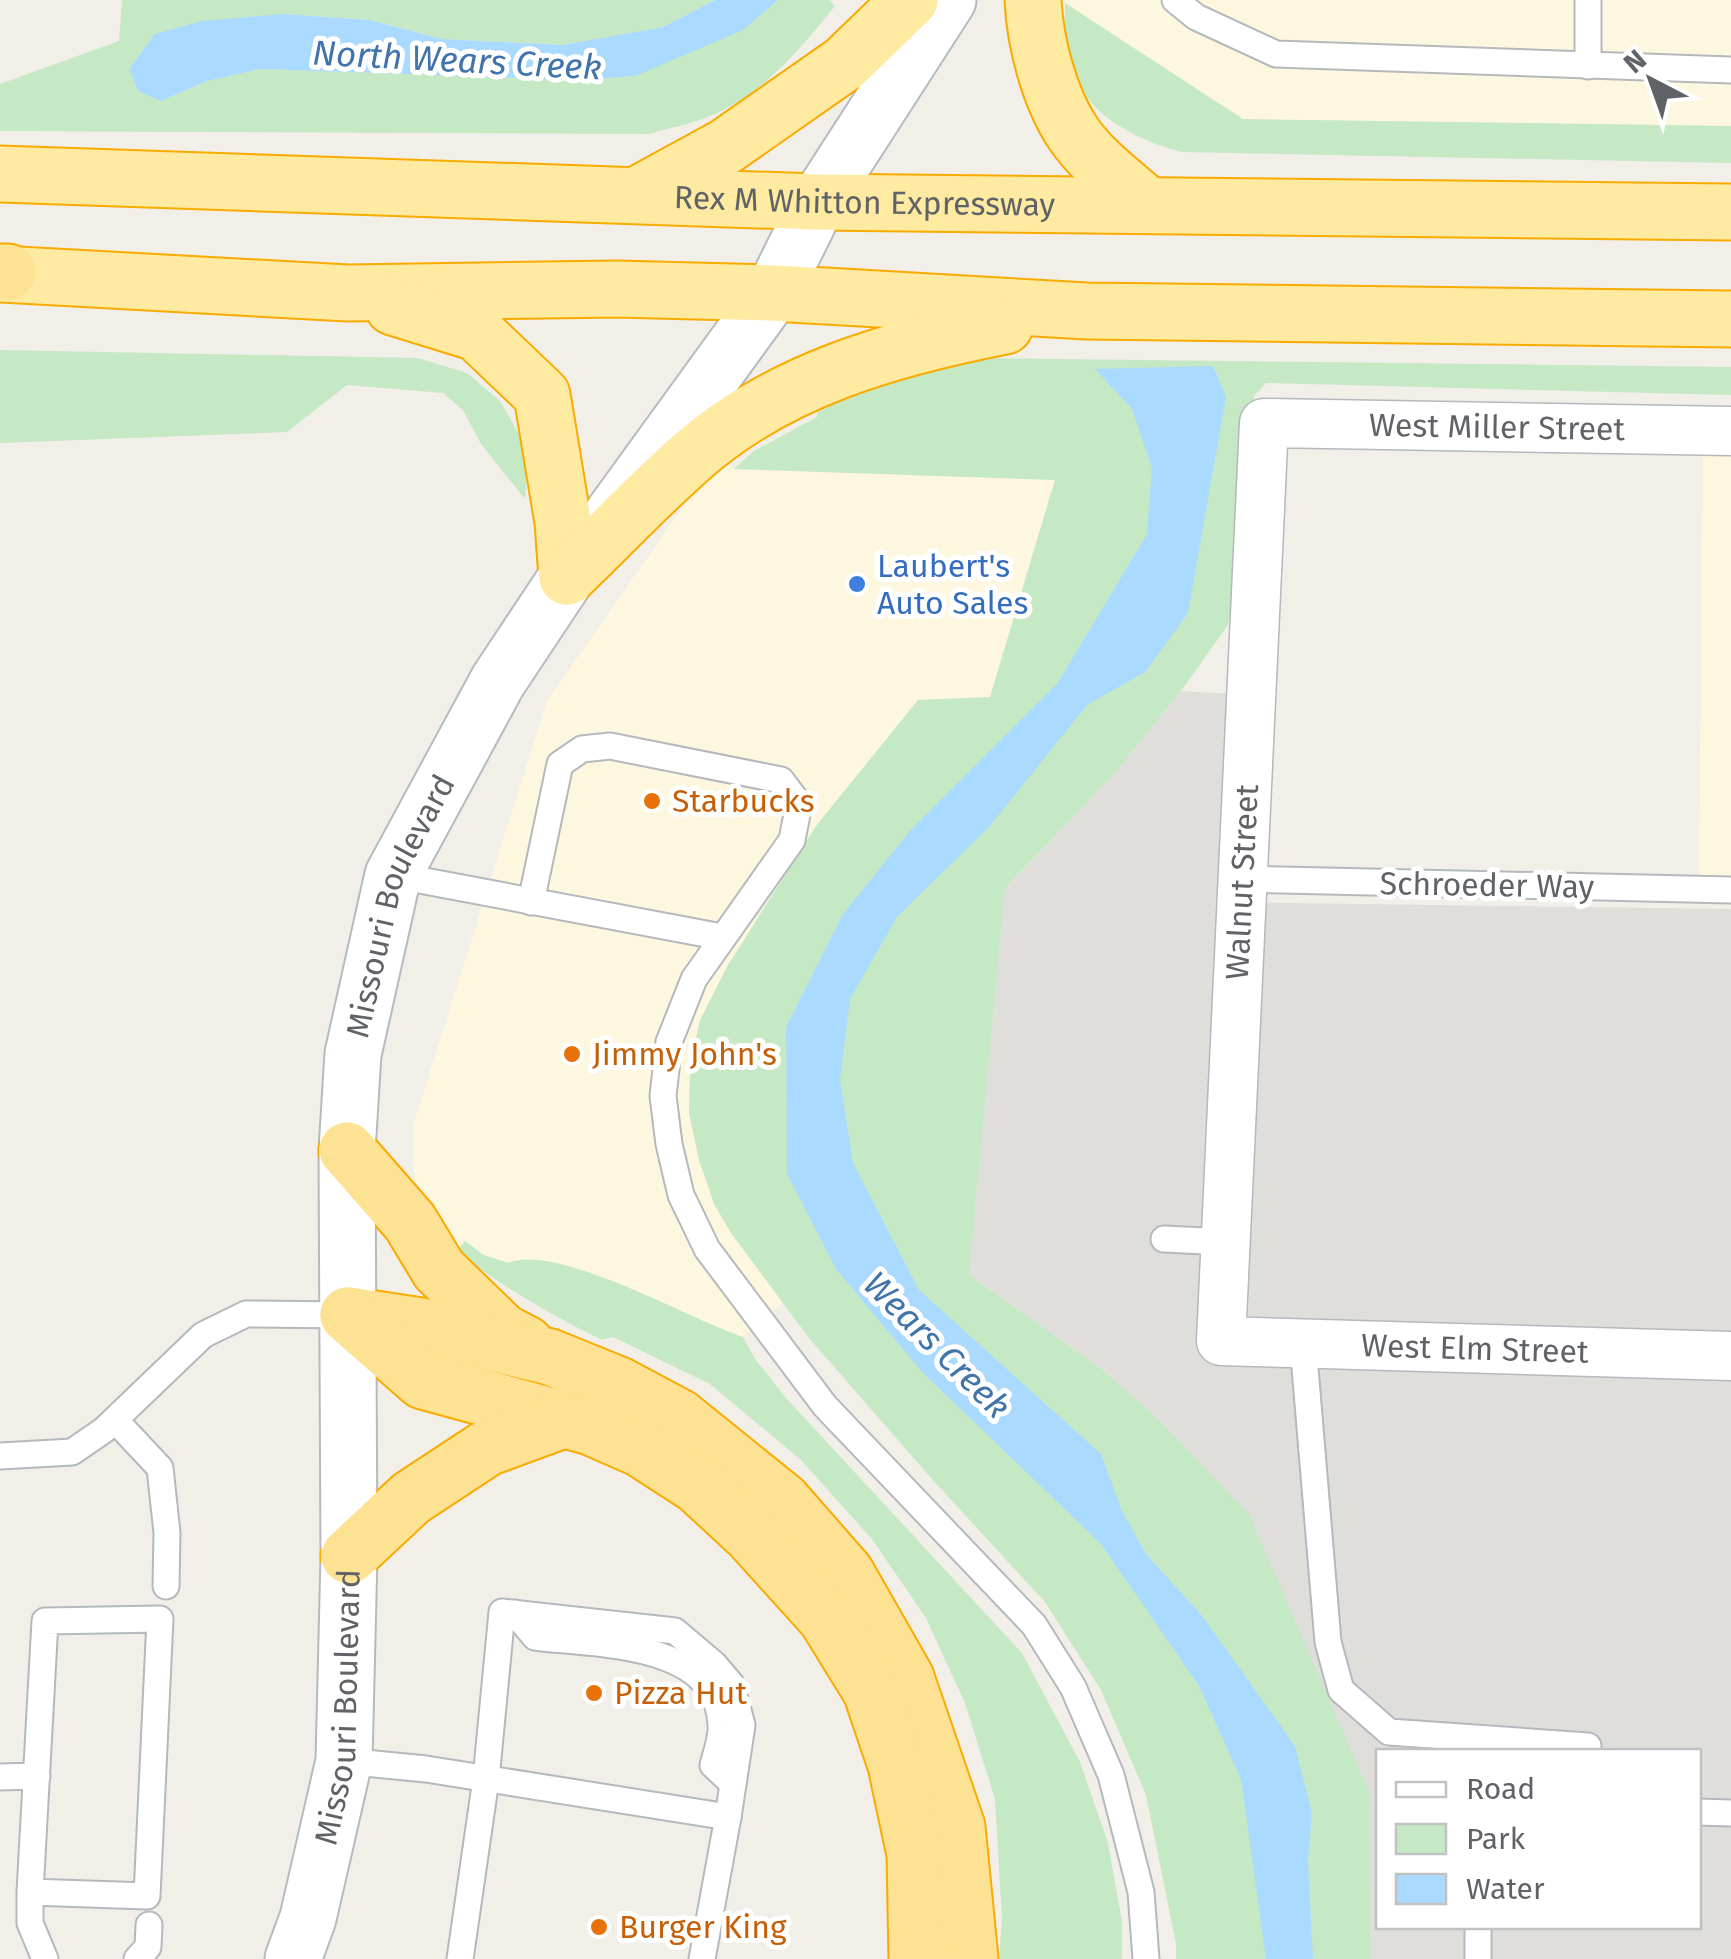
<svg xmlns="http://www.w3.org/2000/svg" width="1731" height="1959" viewBox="0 0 1731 1959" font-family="'Fira Sans',sans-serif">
  <rect width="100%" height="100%" fill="#f1efe8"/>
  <!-- commercial -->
  <g fill="#fef7e0">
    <path d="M1065 0H1731V126L1242 119 1065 3Z"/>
    <path d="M1703 446 1731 447V878H1699Z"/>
    <path d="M720 460 735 469 1055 479 990 697 918 700 816 826 758 915 690 1067 689 1113 699 1161 715 1204 782 1303 743 1337 484 1255 465 1241 456 1252 414 1177 413 1126 547 701 708 471Z"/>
  </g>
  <!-- industrial -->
  <path fill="#e0deda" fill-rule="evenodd" d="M1181 691 1234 694 1224 902 1731 909V1959H1371L1369 1792 1154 1415 1099 1367 969 1275 1005 888 1115 773ZM1378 1752H1698V1926H1378Z"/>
  <!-- green -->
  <g fill="#c5e8c5">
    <path d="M122 0H715L663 27 562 45 442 39 369 20 283 14 161 101 207 81 261 69 585 80 635 76 778 0H830L835 6C801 48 762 96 710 116 691 124 669 128 649 134L0 131V84L119 41Z"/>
    <path d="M1065 3 1243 119 1731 126V163L1182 152C1131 138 1083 114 1068 58 1063 42 1065 21 1065 3Z"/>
    <path d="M0 350 418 358 467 373 500 401 520 436 528 463 525 499 481 444 463 410 443 393 347 385 287 432 0 443Z"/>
    <path d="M984 358 1731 367V395L1266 383 1254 396 1248 481 1228 625 1181 691 1115 773 1005 888 969 1275 1099 1367 1154 1415 1249 1514 1369 1792 1371 1959H1176V1944L1146 1795 1101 1690 1045 1602 931 1478 809 1338 731 1233 714 1204 699 1160 689 1113 690 1067 700 1020 728 965 816 826 918 700 990 697 1055 480 734 469 754 451 817 417 819 402 843 390Z"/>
    <path d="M465 1241 484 1255 508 1263C556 1242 689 1319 743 1337L755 1359 786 1398 1022 1653 1080 1762 1108 1843 1122 1922V1959H999L1002 1919 995 1799 965 1703 926 1618 872 1539 800 1459 710 1384 613 1337 602 1340C550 1315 503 1286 456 1252Z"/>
  </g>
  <!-- water -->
  <g fill="#aadaff">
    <path d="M715 0H778L743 30 635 76 585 80 261 69 207 81 161 101 138 91 129 69 155 34 202 21 283 14 369 20 442 39 562 45 663 27Z"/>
    <path d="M1213 366 1226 397 1188 613 1145 672 1087 705 989 827 897 917 850 999 840 1080 853 1163 919 1290 1101 1454 1122 1511 1146 1554 1203 1617 1295 1746 1312 1813 1308 1861 1313 1959H1266L1241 1779 1199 1686 1101 1544 922 1372 836 1269 787 1174 786 1027 843 914 910 831 1057 684 1147 534 1152 468 1132 409 1095 369Z"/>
  </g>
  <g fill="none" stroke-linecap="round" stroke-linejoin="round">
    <!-- service casing -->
    <g stroke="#b5b8bc" stroke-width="29">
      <g id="service">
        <path d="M1175 0 1196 17 1276 54 1731 70"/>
        <path d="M1588 66V0"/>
        <path d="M393 875 722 937"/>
        <path d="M1242 879 1731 890"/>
        <path d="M531 902 560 764 582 749 610 746 781 780 799 804 792 840 694 979 669 1042 663 1096 669 1144 681 1195 707 1249 825 1406 1034 1625 1073 1687 1111 1775 1141 1892 1146 1959"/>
        <path d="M1164 1239 1226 1242"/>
        <path d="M1303 1344 1328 1642 1341 1690 1389 1732 1588 1746"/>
        <path d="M115 1420 160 1468 167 1533 166 1586"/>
        <path d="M0 1456 72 1452 104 1430 203 1335 246 1314 348 1315"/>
        <path d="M515 1613 535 1637C596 1645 719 1641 721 1726 722 1738 716 1753 713 1765L733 1784"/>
        <path d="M344 1761 426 1769 728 1817 702 1959"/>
        <path d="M0 1777 37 1776"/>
        <path d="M1698 1812 1731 1813"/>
        <path d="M30 1892 147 1896 160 1619 45 1621 30 1892V1923L45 1959"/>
        <path d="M1478 1926V1959"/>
        <path d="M137 1959 148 1947 149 1925"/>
        <path d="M460 1959 486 1779 502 1612 675 1631 714 1664 731 1684 742 1725 728 1817"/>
      </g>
    </g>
    <!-- minor casing -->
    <g stroke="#b5b8bc" stroke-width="51">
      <g id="minor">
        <path id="s1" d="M1731 431 1264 423 1221 1341 1731 1356"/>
      </g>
    </g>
    <!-- secondary casing -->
    <g stroke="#b6babf" stroke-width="59">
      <g id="secondary">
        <path id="s2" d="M293 1959 308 1918 344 1761 349 1556 347 1150 353 1054 393 875 498 681 567 577 773 293 818 202 948 0"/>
      </g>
    </g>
    <!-- trunk casing -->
    <g stroke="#f9ab00" stroke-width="59">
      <g id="trunk">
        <path d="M1033 0C1035 42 1049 97 1073 133 1092 161 1121 182 1146 204"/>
        <path id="s3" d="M0 174 818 202 1731 212"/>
        <path d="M637 195 725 147 845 63 910 0"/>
        <path d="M0 274 348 293 617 289 773 293 1087 311 1731 319"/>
        <path d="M393 307 477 333 542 395 563 522 567 577"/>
        <path d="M567 577C608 538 647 496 689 459 777 380 892 348 1005 326"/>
      </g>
    </g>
    <!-- motorway casing -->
    <g stroke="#f9ab00" stroke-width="59">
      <g id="motorway">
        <path d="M0 272H8"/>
        <path d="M347 1150 410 1222 439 1270 503 1332 526 1344"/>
        <path d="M348 1315 421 1326 550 1357 619 1385 679 1417 783 1501 846 1573 906 1678 957 1827 970 1959"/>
        <path d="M348 1315 423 1381 591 1427 641 1449 698 1486 751 1535 826 1618 871 1691 896 1765 915 1854 917 1959"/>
        <path d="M349 1556 411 1498 487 1448 563 1420"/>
      </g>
    </g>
    <!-- service -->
    <use href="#service" stroke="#fff" stroke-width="25"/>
    <!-- minor -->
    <use href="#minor" stroke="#fff" stroke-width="48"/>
    <!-- secondary -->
    <use href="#secondary" stroke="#fff" stroke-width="55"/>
    <!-- trunk -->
    <use href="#trunk" stroke="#feeaa1" stroke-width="55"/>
    <!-- motorway -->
    <use href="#motorway" stroke="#fde293" stroke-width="55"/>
  </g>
  <!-- markers -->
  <circle fill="#3f7fe0" stroke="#fff" stroke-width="4" cx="857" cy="584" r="10"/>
  <g fill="#e8710a" stroke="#fff" stroke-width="4">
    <circle cx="652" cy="801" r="10"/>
    <circle cx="572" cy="1054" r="10"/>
    <circle cx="594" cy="1693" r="10"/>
    <circle cx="599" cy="1927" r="10"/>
  </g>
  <g text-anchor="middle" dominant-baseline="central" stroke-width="10" stroke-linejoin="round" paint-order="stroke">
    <!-- street labels -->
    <g font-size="32" fill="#5f6368" stroke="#fff">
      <text stroke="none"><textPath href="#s3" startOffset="865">Rex M Whitton Expressway</textPath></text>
      <text transform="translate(1497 427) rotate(1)">West Miller Street</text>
      <text transform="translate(1242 882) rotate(-87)">Walnut Street</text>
      <text transform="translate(1487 885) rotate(1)">Schroeder Way</text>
      <text stroke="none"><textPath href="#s2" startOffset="1068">Missouri Boulevard</textPath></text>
      <text stroke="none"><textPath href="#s1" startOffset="1640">West Elm Street</textPath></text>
      <text stroke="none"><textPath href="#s2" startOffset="258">Missouri Boulevard</textPath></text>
    </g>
    <!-- shop labels -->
    <g font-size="32" fill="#366cbe" stroke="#fff" text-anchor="start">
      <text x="877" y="566">Laubert's<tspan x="877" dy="37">Auto Sales</tspan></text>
    </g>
    <!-- food labels -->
    <g font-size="32" fill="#c56008" stroke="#fff" text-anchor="start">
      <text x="672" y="801">Starbucks</text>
      <text x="592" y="1054">Jimmy John's</text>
      <text x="614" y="1693">Pizza Hut</text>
      <text x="619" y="1927">Burger King</text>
    </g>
    <!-- water labels -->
    <g font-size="35" font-style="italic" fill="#4174aa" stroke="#fff">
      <text transform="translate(457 60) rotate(3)">North Wears Creek</text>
      <text transform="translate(937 1345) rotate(45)">Wears Creek</text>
    </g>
  </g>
  <!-- legend -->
  <rect x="1376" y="1749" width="325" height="180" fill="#ffffff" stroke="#bfc1c3" stroke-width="2.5"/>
  <rect x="1396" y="1782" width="50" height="15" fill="#ffffff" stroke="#bfc1c3" stroke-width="2.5"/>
  <text x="1466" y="1799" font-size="30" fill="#5f6368">Road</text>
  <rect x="1396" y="1824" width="50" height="30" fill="#c5e8c5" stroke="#bfc1c3" stroke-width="2.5"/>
  <text x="1466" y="1849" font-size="30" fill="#5f6368">Park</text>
  <rect x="1396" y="1874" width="50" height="30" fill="#aadaff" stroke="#bfc1c3" stroke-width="2.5"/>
  <text x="1466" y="1899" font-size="30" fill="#5f6368">Water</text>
  <!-- north arrow -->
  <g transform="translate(1651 80) rotate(319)" stroke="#ffffff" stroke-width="8" paint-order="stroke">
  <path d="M0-8L18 38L0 25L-18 38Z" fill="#5f6368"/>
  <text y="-15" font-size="28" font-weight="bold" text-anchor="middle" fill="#5f6368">N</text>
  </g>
</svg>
